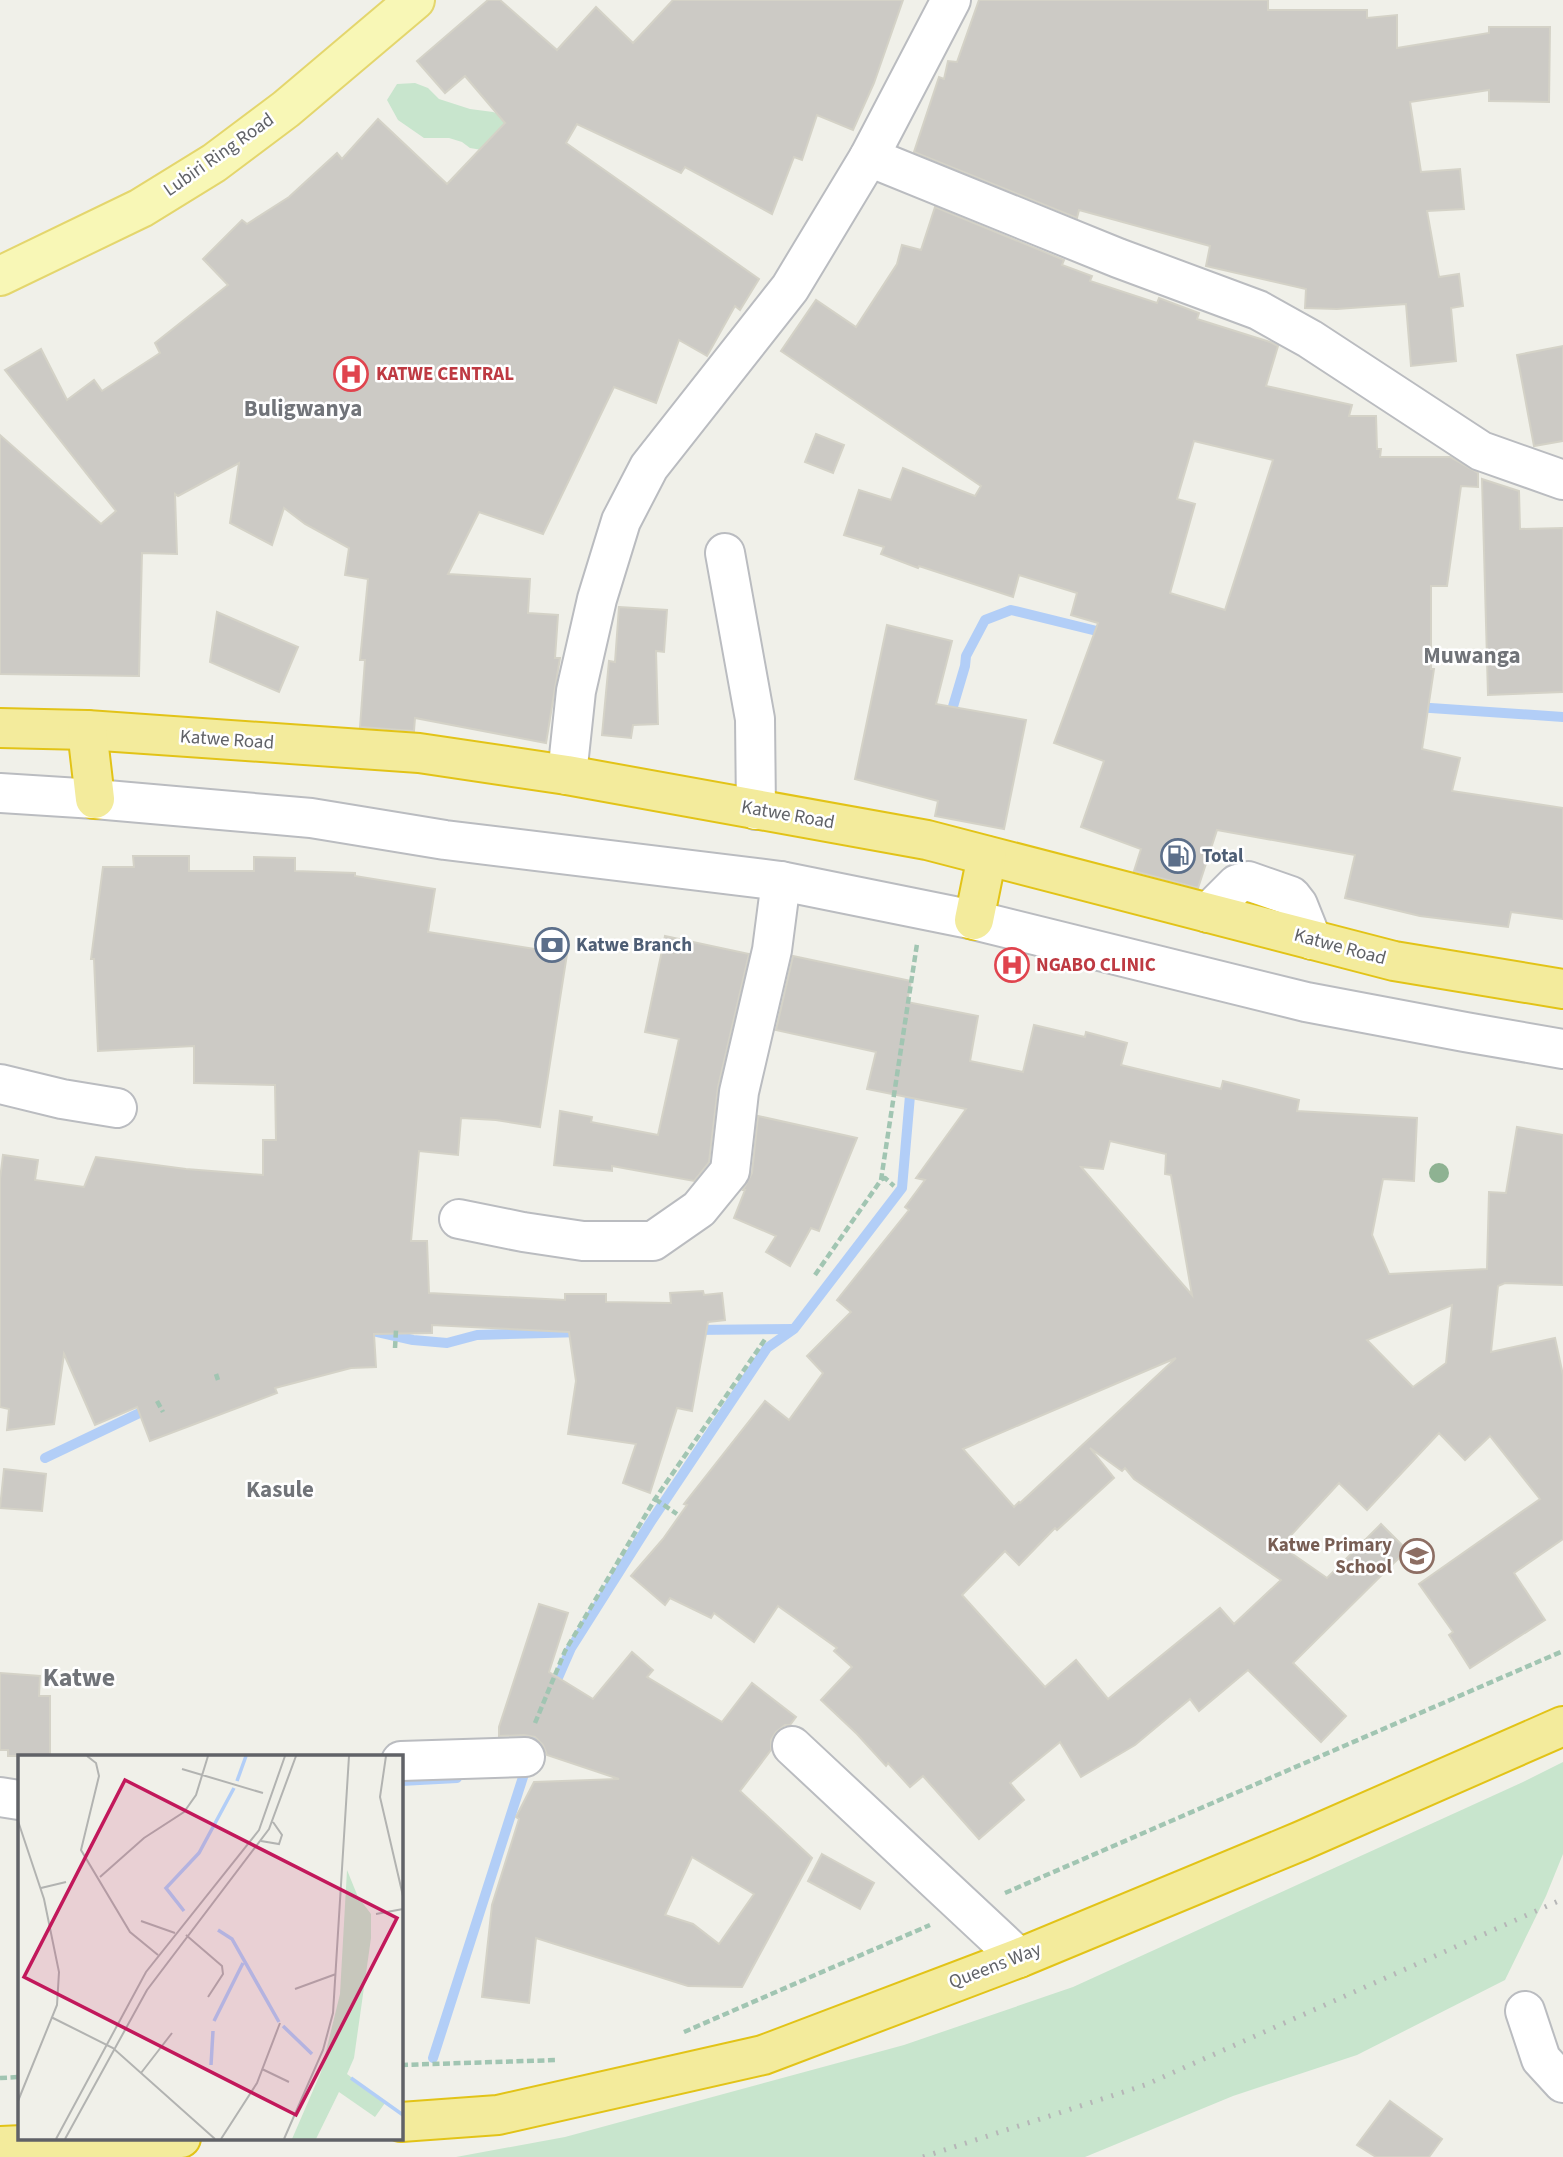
<svg xmlns="http://www.w3.org/2000/svg" width="1563" height="2157" viewBox="0 0 1563 2157" font-family="'Source Sans 3',sans-serif">
  <rect width="100%" height="100%" fill="#f0f0e9"/>
  <!-- green -->
  <g fill="#c8e5cd">
    <path d="M415 83 428 88 439 99 470 109 493 112 509 118 494 152 470 148 462 142 449 138H424L398 120 387 100 397 84Z"/>
    <path d="M1563 1762V1854L1546 1896 1505 1980 1357 2055 1233 2096 1085 2157H456L565 2137 904 2045 1073 1987 1523 1782Z"/>
  </g>
  <g fill="none" stroke-linecap="round" stroke-linejoin="round">
    <!-- stream -->
    <g stroke="#b2cef7" stroke-width="10">
      <path d="M1416 707 1563 717"/>
      <path d="M949 720 965 666 966 656 985 620 1011 610 1109 634"/>
      <path d="M693 1330 793 1329"/>
      <path d="M373 1331 413 1340 447 1343 477 1335 583 1332"/>
      <path d="M45 1458 150 1408"/>
      <path d="M553 1689 571 1648 650 1523 767 1348 794 1329 902 1188 911 1084"/>
      <path d="M401 1781 457 1778"/>
      <path d="M433 2058 524 1774 538 1723"/>
    </g>
  </g>
  <!-- building -->
  <g fill="#cccac5" stroke="#d4d2c7" stroke-width="2" fill-rule="evenodd">
    <path d="M488 0H500L557 50 596 7 633 43 673 0H903L874 83 853 130 817 115 802 160 794 157 772 214 685 167 681 173 577 124 566 143 759 279 740 310 735 306 707 356 679 340 656 403 614 387 543 534 479 512 448 574 530 579 528 613 558 615 555 658H560L546 743 415 718 414 731 360 727 365 660H360L368 579 345 575 349 548 305 524 284 508 272 545 230 523 239 463 178 496 175 494 177 554 142 553 139 676 0 674V435L101 524 116 511 5 370 41 349 67 400 94 380 102 391 160 353 155 343 228 285 203 259 242 220 247 224 289 197 337 153 342 159 378 119 447 184 505 123 465 76 445 93 417 61Z"/>
    <path d="M979 0H1268V10H1367V18L1397 15V48L1489 33V27H1550L1549 102 1489 101V90L1410 102 1421 172 1460 169 1464 209 1427 211 1439 277 1459 274 1463 306 1451 308 1456 361 1411 366 1406 304 1337 309 1305 308 1306 289 1206 266 1210 246 1079 210 1077 218 914 152 939 77 944 79 948 61 957 62Z"/>
    <path d="M935 207 1064 260 1062 265 1092 276 1090 281 1157 303 1159 298 1199 313 1197 319 1270 342 1278 346 1266 386 1352 405 1349 416H1376L1377 449H1381L1380 457H1450L1478 473V487L1461 486 1447 586H1431V669H1434L1422 749 1460 758 1452 791 1563 808V919L1511 912 1508 927 1420 916 1345 898 1355 855 1217 830 1198 888 1134 871 1141 849 1081 827 1104 761 1054 743 1098 623 1071 615 1077 593 1019 575 1013 597 919 566 918 568 881 554 884 547 844 535 859 490 891 500 903 468 975 496 981 486 781 351 816 300 856 327 897 264 902 245 921 250ZM1194 441 1273 460 1225 610 1170 593 1195 504 1177 499Z"/>
    <path d="M1563 346V441L1534 446 1517 355Z"/>
    <path d="M816 434 844 445 833 473 805 462Z"/>
    <path d="M1482 479 1519 491 1520 529 1563 528V692L1488 695Z"/>
    <path d="M619 607 667 610 664 652 656 651 658 724 633 725 631 738 602 735 609 661 615 662Z"/>
    <path d="M217 612 298 647 279 692 210 662Z"/>
    <path d="M887 625 952 641 936 704 1026 720 1004 829 935 816 938 801 855 779Z"/>
    <path d="M133 856H189V871H254V857L295 858V871L355 873V876L435 889 428 932 567 954 540 1127 496 1120 461 1118 458 1155 419 1151 411 1241H427L429 1293 565 1300V1294H606V1302L671 1303 670 1293 703 1291 704 1295 722 1293 725 1320 708 1322 692 1411 677 1408 650 1493 623 1483 636 1444 568 1434 576 1381 569 1332 432 1325V1333L374 1334 376 1367 351 1368 275 1388 277 1393 150 1441 137 1407 95 1425 64 1354 54 1424 7 1430 9 1409 0 1407V1179L3 1155 38 1160 35 1180 84 1187 96 1157 186 1169 263 1175V1140H276L275 1085 194 1083V1046L98 1051 94 959H91L103 867H134Z"/>
    <path d="M665 936 749 954 718 1087 709 1162 694 1181 612 1166V1171L554 1165 560 1111 592 1117 591 1122 658 1135 679 1039 645 1032Z"/>
    <path d="M793 956 911 981 907 1002 978 1016 970 1061 1023 1072 1034 1025 1085 1037 1086 1032 1127 1043 1121 1065 1221 1089 1223 1081 1299 1100 1297 1111 1417 1118 1414 1181 1383 1179 1372 1235 1389 1274 1487 1269 1489 1192 1506 1193 1517 1127 1563 1135V1285L1505 1283 1498 1286 1491 1352 1555 1338 1563 1375V1539L1514 1573 1545 1620 1470 1668 1449 1635 1453 1632 1419 1584 1540 1499 1490 1436 1465 1460 1439 1433 1367 1510 1339 1483 1281 1546 1327 1578 1381 1524 1407 1550 1293 1663 1346 1716 1321 1742 1248 1670 1199 1711 1190 1699 1135 1745 1081 1777 1060 1742 1010 1783 1024 1800 979 1839 923 1776 910 1787 888 1763 886 1766 857 1734 821 1700 852 1667 834 1651 837 1648 778 1606 754 1642 714 1613 711 1618 670 1598 665 1605 631 1576 663 1539 687 1505 684 1504 765 1401 789 1420 823 1373 807 1356 851 1312 837 1300 909 1210 905 1207 925 1180 916 1178 966 1109 867 1089 876 1052 776 1030ZM1110 1141 1166 1154 1165 1174 1171 1175 1192 1295 1081 1167 1103 1169ZM1452 1305 1446 1363 1413 1387 1367 1340ZM1176 1358 1020 1503 1019 1502 1014 1507 963 1449ZM1090 1448 1122 1471 1125 1468 1134 1479 1281 1580 1234 1624 1220 1608 1108 1699 1076 1660 1045 1687 962 1595 1005 1551 1019 1565 1055 1528 1057 1530 1114 1478Z"/>
    <path d="M758 1116 857 1138 819 1231 811 1228 790 1266 766 1252 776 1236 734 1218 745 1190H743L752 1173Z"/>
    <path d="M4 1469 46 1474 42 1511 0 1508Z"/>
    <path d="M539 1604 568 1613 549 1672 593 1699 632 1652 653 1670 647 1677 722 1722 752 1683 796 1717 790 1725H785L776 1732 771 1740V1750L740 1791 812 1858 742 1987 688 1986 536 1938 529 2003 482 1997 492 1905 519 1819 516 1817 534 1782 619 1779 547 1755 543 1745 535 1737 524 1735 499 1736V1727ZM692 1857 754 1894 719 1944 693 1924 665 1915Z"/>
    <path d="M0 1673 40 1676 39 1696H50V1756H8V1750H0Z"/>
    <path d="M822 1854 874 1883 860 1909 808 1881Z"/>
    <path d="M1390 2101 1442 2139 1429 2157H1376L1357 2145Z"/>
  </g>
  <g fill="none" stroke-linecap="round" stroke-linejoin="round">
    <!-- minor casing -->
    <g stroke="#babcc0" stroke-width="42">
      <g id="minor">
        <path d="M869 157 1118 258 1258 310 1310 339 1481 451 1563 480"/>
        <path d="M725 553 755 719 756 810"/>
        <path d="M567 775 576 691 597 599 621 521 649 467 790 288 869 157 951 0"/>
        <path d="M0 793 95 799 311 818 445 840 781 881 974 920 1306 1002 1465 1032 1563 1049"/>
        <path d="M1208 913 1237 884 1248 881 1291 896 1298 905 1312 940"/>
        <path d="M0 1084 62 1099 117 1108"/>
        <path d="M459 1219 523 1232 583 1241H653L699 1209 730 1171 739 1092 772 950 781 881"/>
        <path d="M792 1746 1019 1958"/>
        <path d="M401 1761 525 1757"/>
        <path d="M0 1797 19 1800"/>
        <path d="M1525 2011 1541 2059 1563 2083"/>
      </g>
    </g>
    <!-- major casing -->
    <g stroke="#e4d66d" stroke-width="42">
      <path id="major" d="M0 276 141 208 214 163 286 109 415 0"/>
    </g>
    <!-- highway casing -->
    <g stroke="#e2c317" stroke-width="42">
      <g id="highway">
        <path d="M0 728 87 730 419 753 567 775 927 840 1394 961 1563 989"/>
        <path d="M87 730 95 799"/>
        <path d="M974 920 987 856"/>
        <path d="M401 2122 498 2115 763 2055 1019 1958 1301 1841 1563 1726"/>
        <path d="M0 2146 181 2138"/>
      </g>
    </g>
    <!-- path -->
    <g stroke="#a1c5b2" stroke-width="4.5" stroke-dasharray="7 3.5" stroke-linecap="butt">
      <path d="M882 1179 885 1178 894 1186"/>
      <path d="M815 1275 881 1180 917 944"/>
      <path d="M395 1348 396 1330"/>
      <path d="M216 1374 218 1380"/>
      <path d="M157 1401 163 1412"/>
      <path d="M655 1499 677 1514"/>
      <path d="M535 1723 565 1651 655 1499 766 1338"/>
      <path d="M1005 1893 1563 1651"/>
      <path d="M684 2032 930 1925"/>
      <path d="M401 2065 558 2060"/>
      <path d="M0 2078 19 2077"/>
    </g>
    <!-- minor -->
    <use href="#minor" stroke="#fff" stroke-width="38"/>
    <!-- major -->
    <use href="#major" stroke="#f8f7b6" stroke-width="38"/>
    <!-- highway -->
    <use href="#highway" stroke="#f3eb9c" stroke-width="38"/>
    <!-- rail -->
    <path stroke="#b6b6b7" stroke-width="5" stroke-dasharray="2 9" stroke-linecap="butt" d="M923 2157 1145 2085 1563 1899"/>
  </g>
  <!-- trees -->
  <circle fill="#8eb292" cx="1439" cy="1173" r="10"/>
  <!-- icons -->
  <defs>
    <g id="hospital-ring" transform="scale(1.75)"><circle r="9.5" fill="#fff" stroke="#e0444e" stroke-width="1.5"/><path d="M-5-5h3v3.5h4V-5h3V5h-3V1.5h-4V5h-3Z" fill="#e0444e"/></g>
    <g id="fuel-ring" transform="scale(1.75)"><circle r="9.5" fill="#fff" stroke="#5c6f8a" stroke-width="1.5"/><path d="M-5.5-6h7V0h2V4h1.3V-2.5L3-4.5l.8-.8L6-3V5H2.5V1h-1V6h-7ZM-4.2-4.7v3.2H.2V-4.7Z" fill="#5c6f8a"/></g>
    <g id="bank-ring" transform="scale(1.75)"><circle r="9.5" fill="#fff" stroke="#5c6f8a" stroke-width="1.5"/><path d="M-6-4H6V4H-6ZM0-2.3a2.3 2.3 0 1 0 0 4.6a2.3 2.3 0 1 0 0-4.6Z" fill="#5c6f8a"/></g>
    <g id="school-ring" transform="scale(1.75)"><circle r="9.5" fill="#fff" stroke="#8d6e63" stroke-width="1.5"/><path d="M0-5L7-2L0 1L-7-2ZM-4 1L0 2.5L4 1V4Q0 6-4 4Z" fill="#8d6e63"/></g>
  </defs>
  <g fill-rule="evenodd">
    <use href="#hospital-ring" x="351" y="374"/>
    <use href="#fuel-ring" x="1178" y="856"/>
    <use href="#bank-ring" x="552" y="945"/>
    <use href="#hospital-ring" x="1012" y="965"/>
    <use href="#school-ring" x="1417" y="1556"/>
  </g>
  <g text-anchor="middle" dominant-baseline="central" stroke-width="5" stroke-linejoin="round" paint-order="stroke">
    <!-- street labels -->
    <g font-size="19" fill="#606267" stroke="#fff">
      <text transform="translate(219 155) rotate(-35)">Lubiri Ring Road</text>
      <text transform="translate(227 740) rotate(4)">Katwe Road</text>
      <text transform="translate(788 815) rotate(10)">Katwe Road</text>
      <text transform="translate(1340 947) rotate(15)">Katwe Road</text>
      <text transform="translate(995 1966) rotate(-21)">Queens Way</text>
    </g>
    <!-- health labels -->
    <g font-size="19" font-weight="bold" fill="#be3a42" stroke="#fff" text-anchor="start">
      <text x="376" y="374">KATWE CENTRAL</text>
      <text x="1036" y="965">NGABO CLINIC</text>
    </g>
    <!-- service labels -->
    <g font-size="19" font-weight="bold" fill="#4e5e75" stroke="#fff" text-anchor="start">
      <text x="1202" y="856">Total</text>
      <text x="576" y="945">Katwe Branch</text>
    </g>
    <!-- education labels -->
    <g font-size="19" font-weight="bold" fill="#785e54" stroke="#fff" text-anchor="end">
      <text x="1392" y="1545">Katwe Primary<tspan x="1392" dy="22">School</tspan></text>
    </g>
    <!-- quarter labels -->
    <g font-size="23" font-weight="bold" fill="#717479" stroke="#fff">
      <text x="303" y="408">Buligwanya</text>
      <text x="1472" y="655">Muwanga</text>
      <text x="280" y="1489">Kasule</text>
    </g>
    <!-- district labels -->
    <g font-size="26" font-weight="bold" fill="#717479" stroke="#fff">
      <text x="79" y="1677">Katwe</text>
    </g>
  </g>
  <!-- overview -->
  <g transform="translate(18 1755)">
    <rect width="385" height="385" fill="#f0f0e9"/>
    <path d="M329 115 340 142 353 159V183L336 303 329 319 367 348 357 362 321 337 298 384H274L303 317 322 239Z" fill="#c8e5cd"/>
    <path fill="none" stroke="#b2cef7" stroke-width="3.5" d="M219 26 228 1M166 156 148 133 181 98 216 33M200 175 214 184 261 267M196 266 225 208M265 271 294 299M193 310 195 276M333 323 385 360"/>
    <path fill="none" stroke="#b2b3b1" stroke-width="2" d="M69 1 78 8 81 21 63 95 112 177 140 200M368 1 362 42 385 141M164 14 245 38M0 66 26 144 41 217 39 250 0 346M243 86 261 89 264 80 255 67M82 122 126 83 166 57 178 40 190 1M23 133 48 127M358 159 385 154M123 166 157 178M168 180 204 211 205 219 190 242M277 234 318 219M33 262 95 293 197 384M244 314 271 327M123 318 154 278M38 384 128 217 241 75 267 1M47 384 129 235 251 74 278 1M203 384 239 328 262 268M266 384 305 295 315 258 331 1"/>
    <path fill="#c2185b" fill-opacity="0.15" stroke="#c2185b" stroke-width="3.5" d="M107 25 379 163 278 360 6 222Z"/>
    <rect width="385" height="385" fill="none" stroke="#606267" stroke-width="3.5"/>
  </g>
</svg>
